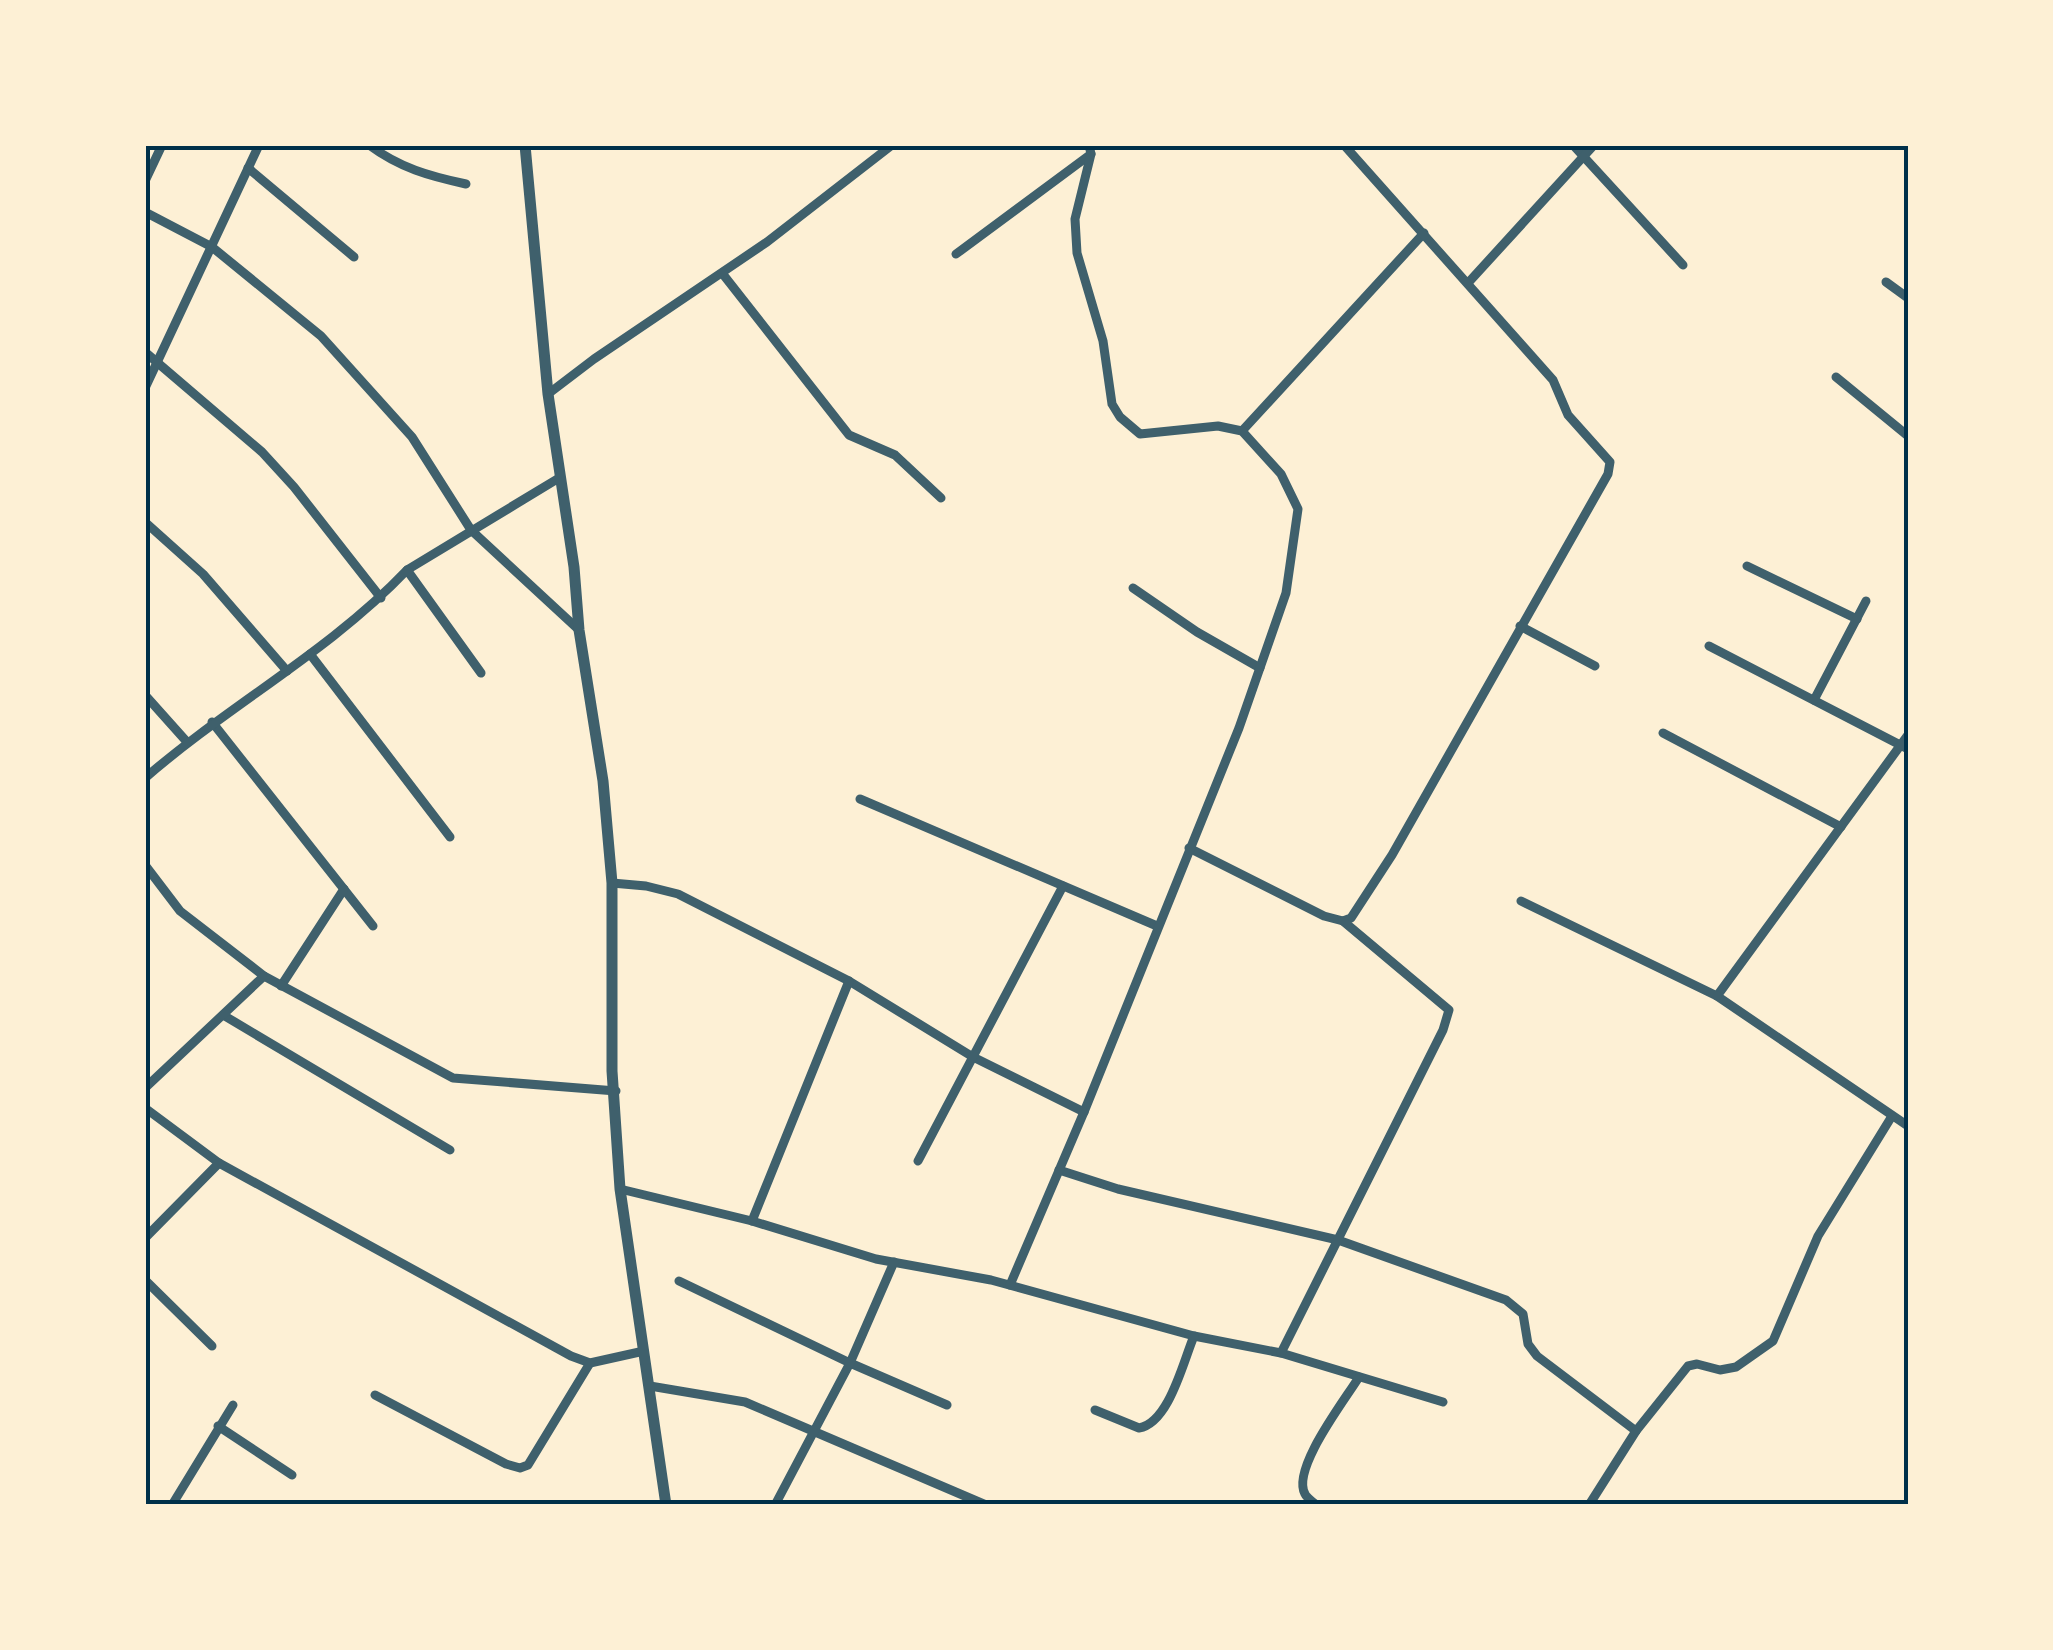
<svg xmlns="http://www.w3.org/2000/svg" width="2053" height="1650" viewBox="0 0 2053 1650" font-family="Manrope,sans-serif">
  <rect width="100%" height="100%" fill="#fdf0d5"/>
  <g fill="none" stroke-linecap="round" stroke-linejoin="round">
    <!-- minor -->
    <g stroke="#3f606c" stroke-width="9">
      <path d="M369 145C400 168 429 176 466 184"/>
      <path d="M1573 145 1683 265"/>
      <path d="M248 168 354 257"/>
      <path d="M145 181 162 145"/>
      <path d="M145 212 212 247 321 336 412 437 471 530 579 630"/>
      <path d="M956 254 1091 154"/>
      <path d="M722 273 849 435 895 455 941 498"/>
      <path d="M1886 282 1908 298"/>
      <path d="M1468 283 1594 145"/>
      <path d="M145 352 262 452 294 487 381 598"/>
      <path d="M1836 377 1908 436"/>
      <path d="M145 388 259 145"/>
      <path d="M548 394 594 359 767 242 892 145"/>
      <path d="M1242 431 1424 233"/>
      <path d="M145 522 203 574 287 671"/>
      <path d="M1747 566 1857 619"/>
      <path d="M407 570 559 478"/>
      <path d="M1133 588 1197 632 1260 668"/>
      <path d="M1520 626 1595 666"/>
      <path d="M1709 646 1908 749"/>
      <path d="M310 654 450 837"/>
      <path d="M145 695 187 742"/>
      <path d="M1814 700 1866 601"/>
      <path d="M212 722 373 926"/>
      <path d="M1663 733 1841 827"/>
      <path d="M1908 735 1717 996 1908 1126"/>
      <path d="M145 778C229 705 330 651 407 570L481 673"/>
      <path d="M860 799 1157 926"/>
      <path d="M1189 848 1324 916 1343 921 1351 918 1392 855 1608 474 1610 462 1568 415 1553 380 1344 145"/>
      <path d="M145 865 180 911 264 976"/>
      <path d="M612 883 646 886 678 894 849 981 973 1057 1084 1112 1239 728 1286 593 1298 509 1281 474 1242 431 1218 426 1140 434 1120 417 1112 404 1103 341 1077 253 1075 219 1091 154 1089 145"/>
      <path d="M1521 901 1717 996"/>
      <path d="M281 986 344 889"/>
      <path d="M223 1015 450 1150"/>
      <path d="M145 1088 264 976 453 1078 616 1091"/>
      <path d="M145 1108 219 1163 571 1356 590 1363 644 1351"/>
      <path d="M918 1161 1063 886"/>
      <path d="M1059 1170 1118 1189 1338 1240 1506 1300 1523 1314 1528 1344 1537 1356 1636 1431"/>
      <path d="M620 1189 752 1221 876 1259 991 1280 1194 1336 1281 1353 1443 1402"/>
      <path d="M752 1221 849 981"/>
      <path d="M145 1238 219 1163"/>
      <path d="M145 1280 212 1346"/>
      <path d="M679 1281 850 1363 947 1405"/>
      <path d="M1010 1285 1084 1112"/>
      <path d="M1281 1353 1443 1030 1449 1010 1343 921"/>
      <path d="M650 1386 745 1402 986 1505"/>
      <path d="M375 1395 506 1464 520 1468 528 1465 590 1363"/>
      <path d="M1095 1410 1139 1428C1169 1423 1183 1362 1194 1336"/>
      <path d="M218 1426 292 1475"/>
      <path d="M172 1505 233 1405"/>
      <path d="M775 1505 850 1363 894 1262"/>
      <path d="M1317 1505C1315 1504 1305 1496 1305 1494 1291 1469 1345 1400 1359 1377"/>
      <path d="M1589 1505 1636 1431 1688 1366 1697 1364 1720 1370 1736 1367 1773 1341 1818 1236 1892 1116"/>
    </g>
    <!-- tertiary -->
    <path stroke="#3f606c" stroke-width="11" d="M525 145 548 394 574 567 579 630 603 781 612 883V1071L620 1189 666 1505"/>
  </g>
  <!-- border -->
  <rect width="2053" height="1650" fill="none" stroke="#fdf0d5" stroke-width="295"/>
  <rect x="148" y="148" width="1758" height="1354" fill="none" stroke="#003049" stroke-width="4"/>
</svg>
